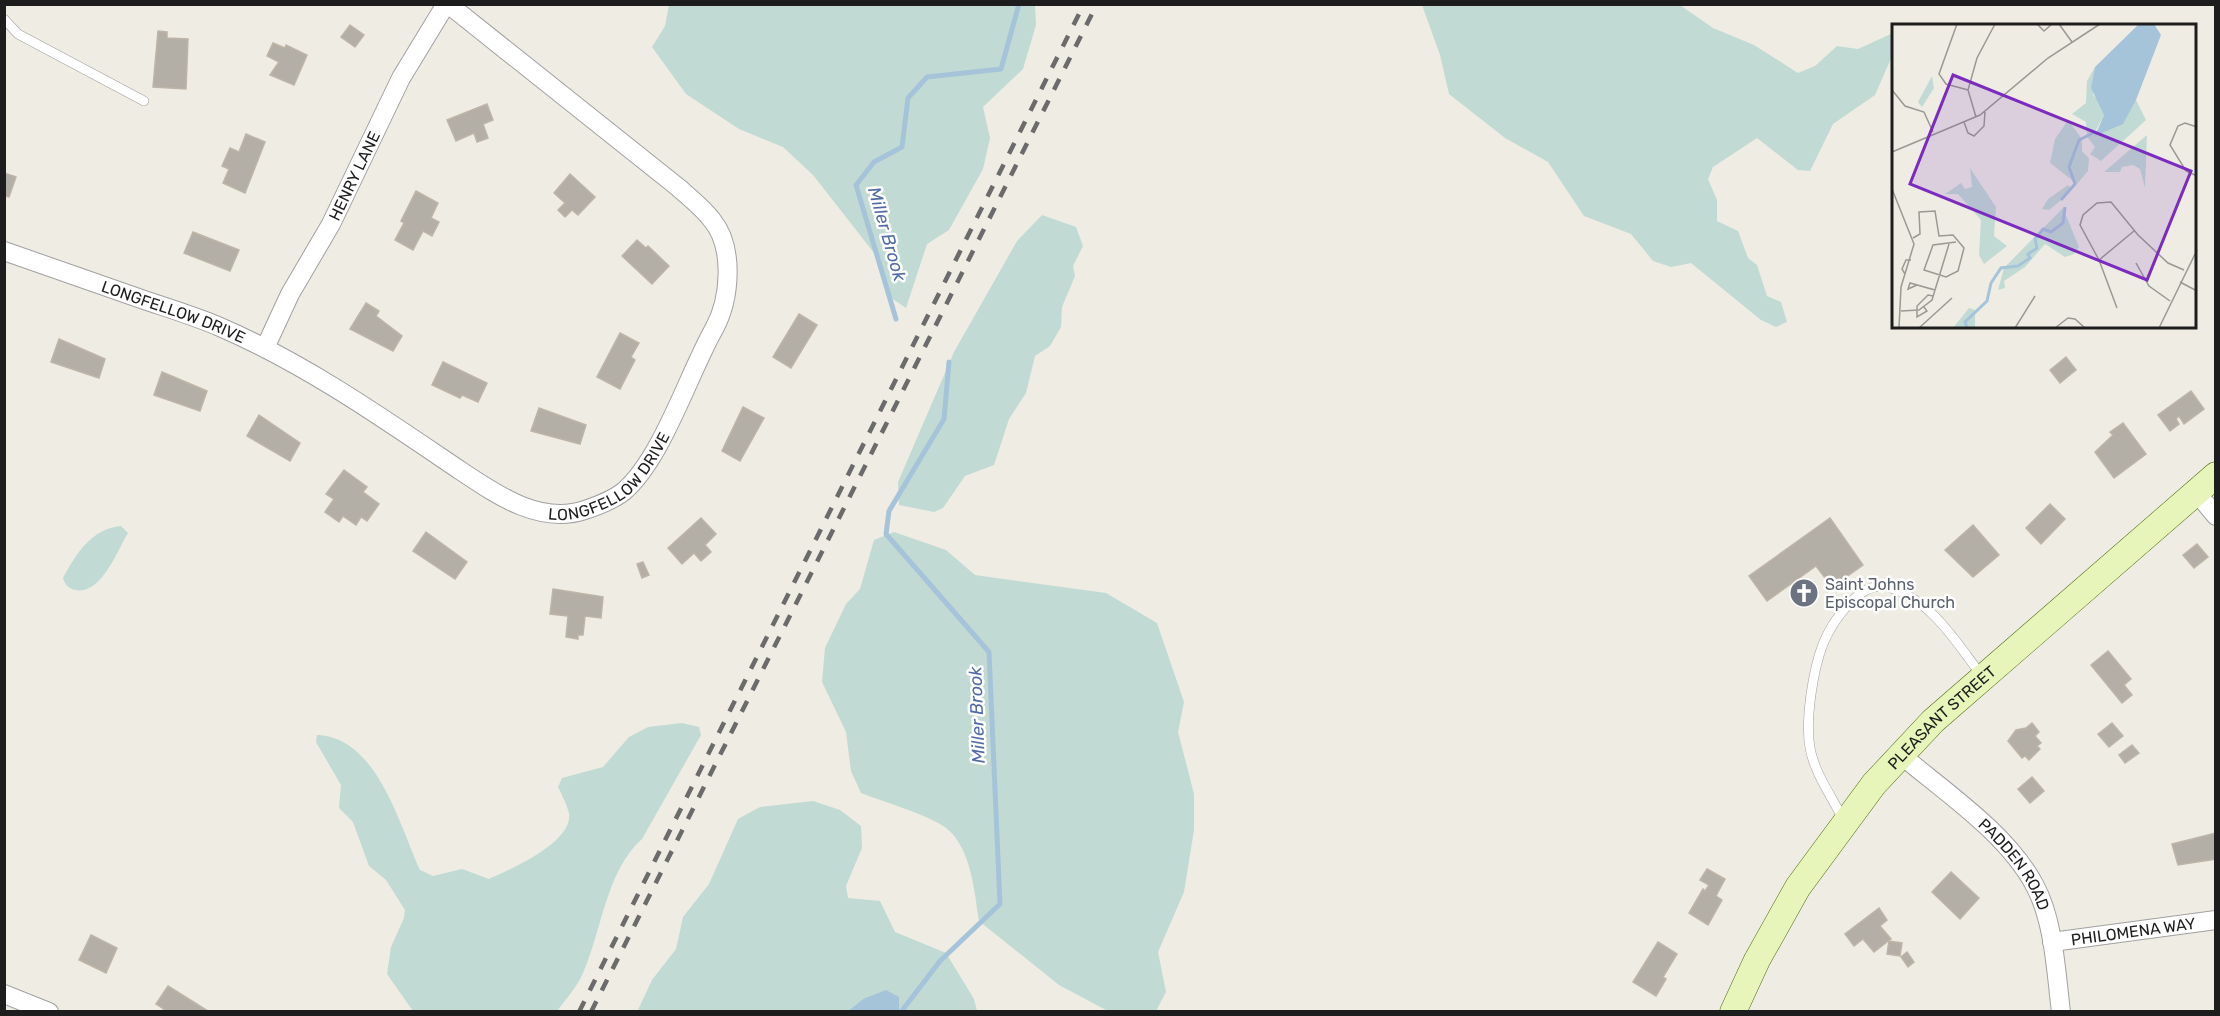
<svg xmlns="http://www.w3.org/2000/svg" width="2220" height="1016" viewBox="0 0 2220 1016" font-family="Rubik,sans-serif">
  <rect width="100%" height="100%" fill="#eeece3"/>
  <!-- wetland -->
  <g fill="#c1dbd4">
    <path d="M669 5H1035L1036 25 1023 69 983 107 990 138 983 169 949 230 927 244 906 308 887 295 878 258 813 175 783 147 739 129 686 94 652 47 665 26Z"/>
    <path d="M1422 5H1680L1713 28 1754 45 1798 73 1815 66 1837 46 1858 49 1893 33V54L1875 95 1833 124 1810 171 1798 170 1757 138 1713 167 1708 179 1717 200V221L1738 231 1748 258 1757 265 1767 296 1781 302 1787 322 1776 327 1761 320 1691 263 1671 267 1653 261 1631 234 1584 216 1548 162 1505 138 1449 94 1440 55Z"/>
    <path d="M1042 215 1076 227 1083 246 1073 266 1075 276 1062 307 1061 327 1050 346 1035 356 1026 393 1009 419 994 465 965 476 943 508 934 512 899 505 898 482 954 352 1017 241Z"/>
    <path d="M121 526 128 533C117 551 101 595 76 590 69 589 65 585 63 578 76 554 91 529 121 526Z"/>
    <path d="M894 532 946 550 975 575 1106 593 1157 623 1184 702 1178 732 1194 794V830L1184 892 1158 952 1166 992 1156 1011H1108L1059 985 979 921C974 890 971 841 940 824 916 811 887 803 861 793L851 771 846 732 822 682 825 648 846 604 860 589 874 540Z"/>
    <path d="M682 723 699 727 701 735 642 839C606 871 602 930 583 973 577 987 566 999 557 1011H413L387 974 391 947 404 918 405 910 386 880 369 866 353 822 339 808 341 785 316 742 317 735C377 737 399 824 420 870L433 876 462 869 489 879C509 870 574 842 569 813 567 805 562 795 558 787L562 778 603 767 629 737 648 727Z"/>
    <path d="M813 801 840 810 861 826 862 848 846 886 848 898 880 901 895 932 946 953 974 999 977 1011H899V997L863 999 848 1011 637 1012 652 980 676 949 683 917 709 884 738 819 760 807Z"/>
  </g>
  <!-- water -->
  <path fill="#a6c4d9" d="M886 990 899 997V1011H848L863 999Z"/>
  <g fill="none" stroke-linecap="round" stroke-linejoin="round">
    <!-- stream -->
    <g stroke="#a6c4d9" stroke-width="5">
      <path d="M896 319 856 185 874 162 902 147 908 98 927 77 1001 69 1019 4"/>
      <path d="M901 1012 940 961 1000 904 989 652 886 534 889 511 944 419 949 362"/>
    </g>
  </g>
  <!-- building -->
  <g fill="#b3aea6" stroke="#beb5a7" stroke-width="1.5">
    <path d="M350 25 364 35 355 47 341 37Z"/>
    <path d="M158 31 167 32V38L188 39 186 89 153 87Z"/>
    <path d="M273 43 285 48 286 45 307 55 294 85 270 75 279 62 267 56Z"/>
    <path d="M487 104 493 120 483 124 488 138 477 142 474 133 456 141 447 120Z"/>
    <path d="M246 134 265 142 245 193 223 183 229 169 222 166 230 148 239 152Z"/>
    <path d="M4 173 16 177 9 197 4 196Z"/>
    <path d="M570 174 595 197 578 215 572 210 565 217 558 210 565 203 554 193Z"/>
    <path d="M416 191 438 203 431 218 439 222 432 236 423 231 413 250 395 240 404 223 401 221Z"/>
    <path d="M193 232 239 250 230 271 184 253Z"/>
    <path d="M637 240 646 248 648 246 669 266 652 284 622 256Z"/>
    <path d="M366 303 379 311 376 316 402 336 393 351 350 329Z"/>
    <path d="M799 314 817 325 791 368 773 357Z"/>
    <path d="M620 333 639 343 631 357 635 360 620 389 597 377Z"/>
    <path d="M59 339 105 359 99 378 51 362Z"/>
    <path d="M2066 357 2076 370 2060 383 2050 370Z"/>
    <path d="M443 362 487 383 478 402 462 395 460 398 432 385Z"/>
    <path d="M162 372 207 391 200 411 154 395Z"/>
    <path d="M2191 391 2204 409 2184 424 2179 416 2176 419 2179 424 2170 431 2158 415Z"/>
    <path d="M743 407 764 418 740 461 722 451Z"/>
    <path d="M539 408 586 425 580 444 531 431Z"/>
    <path d="M259 415 300 443 290 461 247 436Z"/>
    <path d="M2123 423 2146 454 2114 478 2095 452 2113 435 2110 432Z"/>
    <path d="M344 470 367 487 363 492 379 504 367 521 361 517 356 525 343 516 339 522 325 512 334 499 326 494Z"/>
    <path d="M2050 504 2065 519 2041 544 2026 528Z"/>
    <path d="M701 518 716 534 705 545 711 552 701 561 694 553 682 564 668 548Z"/>
    <path d="M1830 518 1863 565 1832 587 1816 566 1767 601 1749 576Z"/>
    <path d="M1973 525 1999 555 1973 577 1945 550Z"/>
    <path d="M426 532 467 562 455 579 413 551Z"/>
    <path d="M2197 544 2208 557 2194 568 2183 555Z"/>
    <path d="M643 562 649 575 642 578 637 564Z"/>
    <path d="M553 589 603 597 601 618 585 616 583 635H578V639L566 637 568 616 550 614Z"/>
    <path d="M2108 651 2131 679 2124 685 2132 695 2122 703 2091 665Z"/>
    <path d="M2032 723 2039 732 2035 736 2041 743 2037 746 2040 749 2029 760 2025 756 2022 758 2008 741 2016 730 2026 728Z"/>
    <path d="M2112 723 2123 736 2109 747 2098 734Z"/>
    <path d="M2132 745 2139 753 2125 763 2119 755Z"/>
    <path d="M2032 777 2044 791 2030 803 2018 789Z"/>
    <path d="M2216 833V859L2178 865 2172 844Z"/>
    <path d="M1707 869 1725 879 1716 896 1722 900 1708 925 1689 913 1703 889 1705 891 1709 885 1700 880Z"/>
    <path d="M1951 872 1979 898 1960 919 1932 892Z"/>
    <path d="M1879 908 1887 920 1880 926 1891 939 1874 952 1863 939 1854 946 1845 934Z"/>
    <path d="M91 935 117 948 106 973 79 960Z"/>
    <path d="M1889 941 1902 943 1900 956 1887 954Z"/>
    <path d="M1658 942 1677 954 1663 977 1666 979 1656 996 1633 982Z"/>
    <path d="M1907 952 1914 962 1908 967 1901 957Z"/>
    <path d="M168 986 208 1011 162 1012 164 1009 156 1004Z"/>
  </g>
  <g fill="none" stroke-linecap="round" stroke-linejoin="round">
    <!-- lane casing -->
    <g stroke="#a1a1a1" stroke-width="10">
      <g id="lane">
        <path d="M4 19 18 34 144 101"/>
        <path d="M1843 819C1832 797 1814 772 1810 748 1805 720 1813 670 1823 644 1832 622 1860 580 1887 587 1930 598 1956 642 1982 676"/>
      </g>
    </g>
    <!-- street casing -->
    <g stroke="#a1a1a1" stroke-width="20">
      <g id="street">
        <path id="s1" d="M4 251C52 268 99 284 147 301 171 309 197 317 220 327 306 364 384 419 461 471 497 495 540 525 585 510 597 506 614 499 623 492 662 459 688 375 714 329 730 300 735 248 712 220 703 208 690 198 679 188L448 4"/>
        <path id="s2" d="M265 348 290 294 331 224 401 78 446 4"/>
        <path d="M2196 492 2216 516"/>
        <path id="s3" d="M1901 755C1945 792 2008 834 2035 886 2054 921 2056 972 2061 1012"/>
        <path id="s4" d="M2052 942 2216 920"/>
        <path d="M4 994 49 1012"/>
      </g>
    </g>
    <!-- secondary casing -->
    <g stroke="#506c0c" stroke-width="27">
      <g id="secondary">
        <path id="s5" d="M1733 1012 1757 960 1798 887 1874 784 1933 721 2216 475"/>
      </g>
    </g>
    <!-- lane -->
    <use href="#lane" stroke="#fff" stroke-width="9"/>
    <!-- street -->
    <use href="#street" stroke="#fff" stroke-width="18"/>
    <!-- secondary -->
    <use href="#secondary" stroke="#e7f5ba" stroke-width="26"/>
    <!-- rail -->
    <g stroke="#6b6b6b" stroke-width="4.5" stroke-dasharray="12 12" stroke-linecap="butt">
      <path d="M579 1012 1084 4"/>
      <path d="M591 1012 1097 4"/>
    </g>
  </g>
  <!-- icons -->
  <defs>
    <g id="church-disc" transform="scale(1.5)"><circle r="9.5" fill="#6b7280" stroke="#fff"/><path d="M-1.2-6h2.4v3.5h3.3v2.4h-3.3V6h-2.4V-.1h-3.3v-2.4h3.3Z" fill="#fff"/></g>
  </defs>
  <g fill-rule="evenodd">
    <use href="#church-disc" x="1804" y="593"/>
  </g>
  <g text-anchor="middle" dominant-baseline="central" stroke-width="5" stroke-linejoin="round" paint-order="stroke">
    <!-- street labels -->
    <g font-size="16" fill="#1d1d1d" stroke="#fff">
      <text stroke="none"><textPath href="#s2" startOffset="194">HENRY LANE</textPath></text>
      <text stroke="none"><textPath href="#s1" startOffset="180">LONGFELLOW DRIVE</textPath></text>
      <text stroke="none"><textPath href="#s1" startOffset="684">LONGFELLOW DRIVE</textPath></text>
      <text stroke="none"><textPath href="#s5" startOffset="364">PLEASANT STREET</textPath></text>
      <text stroke="none"><textPath href="#s3" startOffset="159">PADDEN ROAD</textPath></text>
      <text stroke="none"><textPath href="#s4" startOffset="82">PHILOMENA WAY</textPath></text>
    </g>
    <!-- worship labels -->
    <g font-size="16" fill="#5b616d" stroke="#fff" text-anchor="start">
      <text x="1825" y="584">Saint Johns<tspan x="1825" dy="18">Episcopal Church</tspan></text>
    </g>
    <!-- water labels -->
    <g font-size="18" font-style="italic" fill="#506ba6" stroke="#fff">
      <text transform="translate(887 234) rotate(74)">Miller Brook</text>
      <text transform="translate(977 715) rotate(-92)">Miller Brook</text>
    </g>
  </g>
  <!-- overview -->
  <g transform="translate(1892 24)">
    <rect width="304" height="304" fill="#eeece3"/>
    <path d="M203 43 201 71 209 79 212 91 203 108 244 76 254 96 209 137 198 130 203 123 195 113 194 98 180 90 194 79 195 57ZM40 52 42 64 30 83 26 78ZM176 96 190 115V127L197 134 196 147 185 160 158 139 163 115ZM255 111 253 164 248 145 241 141 230 143 228 148H212ZM78 144 104 183 102 212 115 222 92 240 87 231 89 196 66 170H53L69 159 73 165 80 163ZM176 161 180 165 168 177 157 186 150 185 156 175ZM171 184 187 223 182 230 173 233 153 220 133 243 112 257 113 264 106 266 112 244ZM77 284 83 286V304H61Z" fill="#c1dbd4"/>
    <path d="M247 0H262L269 11 244 76 231 100 203 112 212 91 199 64 203 43Z" fill="#a6c4d9"/>
    <path fill="none" stroke="#a6c4d9" stroke-width="3" d="M169 176 183 160 177 143 187 116 203 108M75 304 73 298 95 277 99 259 109 244 126 242 138 234 136 230 145 224 143 215 151 205 159 208 171 199 173 183"/>
    <path fill="none" stroke="#9a9994" stroke-width="1.5" d="M65 0 47 50 54 60 76 66M145 0 152 7 160 0M167 0 180 18M0 66 13 82 32 88 41 108M84 93 76 66 85 34 103 0M72 98 76 109 82 112 92 102 93 88M305 103 293 99 286 102 278 121 294 147 305 152M0 128 88 91 156 34 208 0M0 165 22 220 9 263 7 304M21 214 28 210 27 188 43 187 47 212 61 211 72 224 66 247 54 253 32 246 41 221 64 218M207 236 242 207M244 239 257 262 278 277M13 250 10 245 14 236H19M288 258 305 267M25 261 16 265 18 259 43 266 57 220M32 283 35 287 25 293V282L36 271 41 272M225 284 207 236 188 201 191 191 205 179 219 178 246 211 276 239 292 246M9 287 27 286 40 276 43 266M27 304 60 274M123 304 143 272M163 304 176 294 183 295 193 304M267 304 305 226"/>
    <path fill="#7b2cbf" fill-opacity="0.15" stroke="#7b2cbf" stroke-width="3" d="M61 51 299 147 255 256 18 160Z"/>
    <rect width="304" height="304" fill="none" stroke="#1d1d1d" stroke-width="3"/>
  </g>
  <!-- border -->
  <rect width="2220" height="1016" fill="none" stroke="#1d1d1d" stroke-width="12"/>
</svg>
